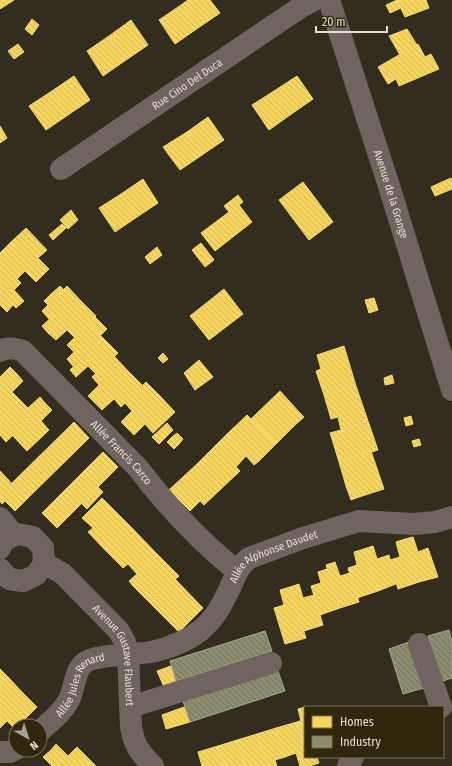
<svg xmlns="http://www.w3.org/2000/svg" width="452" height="766" viewBox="0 0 452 766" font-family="'Fira Sans Condensed',sans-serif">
  <defs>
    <pattern id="homes-back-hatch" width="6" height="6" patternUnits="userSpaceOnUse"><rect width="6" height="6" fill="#f6d55c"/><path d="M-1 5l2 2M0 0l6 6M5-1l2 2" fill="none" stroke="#d2b856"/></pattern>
    <pattern id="industry-back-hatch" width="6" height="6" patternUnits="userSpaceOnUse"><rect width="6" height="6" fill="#8c8c6e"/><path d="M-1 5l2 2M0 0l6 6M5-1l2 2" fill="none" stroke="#73725d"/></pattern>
  </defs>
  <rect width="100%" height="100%" fill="#322d1e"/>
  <!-- homes -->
  <g fill="url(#homes-back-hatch)" stroke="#f1d87e">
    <path d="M0 0H14L0 9Z"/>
    <path d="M188 0H210L220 13 198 28 181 5Z"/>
    <path d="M397 0 401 8 390 13 386 5Z"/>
    <path d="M397 0H426L429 8 405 17Z"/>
    <path d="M181 5 198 28 175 44 159 20Z"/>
    <path d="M32 19 39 25 32 35 25 29Z"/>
    <path d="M131 20 148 45 126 60 109 36Z"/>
    <path d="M407 29 417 45 400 55 389 36Z"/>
    <path d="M109 36 126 60 103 76 87 51Z"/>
    <path d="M18 44 24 52 14 59 8 51Z"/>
    <path d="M418 44 425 57 431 54 439 69 399 86 396 79 399 77 395 72 385 79 378 67Z"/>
    <path d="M395 72 399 77 388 84 385 79Z"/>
    <path d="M74 76 90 100 68 115 52 91Z"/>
    <path d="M297 76 313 99 290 115 274 91Z"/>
    <path d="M52 91 68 115 46 130 29 106Z"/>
    <path d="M274 91 290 115 269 130 252 105Z"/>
    <path d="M208 117 224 140 202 155 187 132Z"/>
    <path d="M0 126 7 138 0 143Z"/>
    <path d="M187 132 202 155 180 170 163 147Z"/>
    <path d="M451 178 452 189 435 196 431 187Z"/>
    <path d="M143 179 158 203 137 217 121 194Z"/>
    <path d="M303 182 333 222 309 240 279 200Z"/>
    <path d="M121 194 137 217 115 232 99 208Z"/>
    <path d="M238 195 243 202 239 205 252 222 215 251 201 233 229 212 224 206Z"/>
    <path d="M71 210 78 220 68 229 60 220Z"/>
    <path d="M62 224 66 228 53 240 49 235Z"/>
    <path d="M26 228 47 250 38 258 49 269 43 275 11 242Z"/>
    <path d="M11 242 43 275 36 282 25 271 17 279 0 261V253Z"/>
    <path d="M201 243 214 260 205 267 192 250Z"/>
    <path d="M157 247 162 255 150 264 145 257Z"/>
    <path d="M0 261 21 283 14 290 24 301 16 308 0 291Z"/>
    <path d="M60 286 64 290 54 299 50 295Z"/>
    <path d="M67 286 81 301 48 333 42 326 53 316 45 308 48 305 44 301 50 295 54 299Z"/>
    <path d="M224 289 243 314 209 340 190 316Z"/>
    <path d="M0 291 13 305 7 312 0 305Z"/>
    <path d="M374 298 378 310 369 313 365 300Z"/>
    <path d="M81 301 96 316 74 337 67 330 56 340 48 333Z"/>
    <path d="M45 308 53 316 49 319 42 311Z"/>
    <path d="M95 317 107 329 101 335 89 323Z"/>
    <path d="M89 323 103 338 73 366 67 359 74 352 67 345Z"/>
    <path d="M103 338 118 353 96 374 88 366 76 377 70 370Z"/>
    <path d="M344 346 356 386 324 395 316 371 321 369 317 355Z"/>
    <path d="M163 353 168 359 163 363 158 358Z"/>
    <path d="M114 356 128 371 95 403 88 396 99 385 92 377Z"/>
    <path d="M199 360 213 377 195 390 184 373Z"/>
    <path d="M10 367 17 374 0 390V377Z"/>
    <path d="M128 371 143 386 121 407 114 399 102 410 95 403Z"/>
    <path d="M17 374 23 381 12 392 20 400 0 419V390Z"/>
    <path d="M392 375 394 383 385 385 384 378Z"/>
    <path d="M146 382 160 396 127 428 121 422 132 411 125 403Z"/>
    <path d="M356 386 368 421 341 430 338 417 331 419 324 395Z"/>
    <path d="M280 391 300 413 290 424 293 427 276 444 251 419Z"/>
    <path d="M160 396 175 412 153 433 145 424 134 435 127 428Z"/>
    <path d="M40 397 46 404 6 442 0 435V419L20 400 28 408Z"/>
    <path d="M46 404 52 410 41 421 49 430 27 451 13 436Z"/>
    <path d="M300 413 304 417 293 427 290 424Z"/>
    <path d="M247 415 276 444 259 461 251 452 246 456 226 435Z"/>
    <path d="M411 416 413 424 406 426 404 418Z"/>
    <path d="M368 421 378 450 339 462 332 439 343 436 341 430Z"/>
    <path d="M74 422 89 438 27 499 12 483Z"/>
    <path d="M167 423 173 430 159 444 152 437Z"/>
    <path d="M341 430 343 436 332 439 330 433Z"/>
    <path d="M177 433 183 439 179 444 172 437Z"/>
    <path d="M226 435 246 456 236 467 240 471 222 488 198 463Z"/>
    <path d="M172 437 179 444 174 449 167 442Z"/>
    <path d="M419 439 421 445 414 447 412 441Z"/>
    <path d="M371 451 384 489 356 498 351 485 346 486 339 462Z"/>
    <path d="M103 452 118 467 57 528 42 513Z"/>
    <path d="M251 452 259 461 254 465 246 456Z"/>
    <path d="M198 463 222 488 204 505 200 501 190 511 169 490Z"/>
    <path d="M0 471 17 489 2 504 0 501Z"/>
    <path d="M351 485 356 498 351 500 346 486Z"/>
    <path d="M98 487 103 492 87 509 81 503Z"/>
    <path d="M17 489 27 499 15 511 5 501Z"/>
    <path d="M102 498 130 526 105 550 88 532 93 528 82 518Z"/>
    <path d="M130 526 157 554 137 574 128 564 123 568 105 550Z"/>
    <path d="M413 537 418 552 428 548 438 577 419 582 405 539Z"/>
    <path d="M405 539 419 582 398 589 390 560 400 557 396 542Z"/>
    <path d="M373 546 377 559 389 555 396 584 378 591 364 549Z"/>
    <path d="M364 549 378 591 357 598 348 568 357 565 354 552Z"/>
    <path d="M157 554 179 576 150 603 133 586 142 579 137 574Z"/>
    <path d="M335 562 340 576 350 573 359 602 340 608 326 565Z"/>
    <path d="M327 569 340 608 320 615 311 586 321 583 318 572Z"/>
    <path d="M137 574 142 579 133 586 129 581Z"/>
    <path d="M175 579 203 608 183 628 171 617 167 620 150 603Z"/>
    <path d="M299 584 303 598 314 595 323 625 304 631 290 587Z"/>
    <path d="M290 587 306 638 285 644 274 608 284 605 280 590Z"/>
    <path d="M171 617 183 628 179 632 167 620Z"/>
    <path d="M171 666 177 683 164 687 157 671Z"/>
    <path d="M0 669 8 677 0 685Z"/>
    <path d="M8 677 22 692 0 714V685Z"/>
    <path d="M22 692 37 707 18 726H16L15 729 7 721 0 728V714Z"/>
    <path d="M184 707 190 722 166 729 162 715Z"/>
    <path d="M305 707V719L301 721 298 709Z"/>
    <path d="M305 719V748L297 722Z"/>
    <path d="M297 722 305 748V757H308L310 766H300L296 753 285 757 276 728Z"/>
    <path d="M276 728 285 757 275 760 277 766H268L257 734Z"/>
    <path d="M257 734 268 766H245L237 740Z"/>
    <path d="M237 740 245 766H224L218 746Z"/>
    <path d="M56 744 68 756 77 747 96 766H67L51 750Z"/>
    <path d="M218 746 224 766H202L198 752Z"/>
    <path d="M51 750 67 766H52L43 757Z"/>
    <path d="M308 757H317L319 763 310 766Z"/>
  </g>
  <!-- industry -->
  <g fill="url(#industry-back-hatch)" stroke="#a6a58b">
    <path d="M449 630 452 641V678L443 681 428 636Z"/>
    <path d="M265 631 272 651 176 681 170 661Z"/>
    <path d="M409 642 424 688 403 694 389 649Z"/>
    <path d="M278 671 285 691 190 722 183 701Z"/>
  </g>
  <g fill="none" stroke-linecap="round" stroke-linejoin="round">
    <!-- minor -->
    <g stroke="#706461" stroke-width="22">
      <path id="s1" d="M329 0 389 186 452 390"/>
      <path id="s2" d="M61 169 301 7 314 0"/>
      <path id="s3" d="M0 351C8 347 14 348 23 351L138 468C167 506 199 541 237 571"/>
      <path d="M0 518 9 529 11 537"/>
      <path d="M0 548 4 540 18 534 33 537 43 548 44 563 36 575 23 581 9 579 0 569"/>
      <path id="s4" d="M44 563 63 574 119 631 125 642 128 654 131 727C134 745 140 753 153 766"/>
      <path d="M419 644 441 707"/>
      <path d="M130 707 271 663"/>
      <path id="s5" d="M40 731C50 722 62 713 69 700 74 690 75 671 83 664 93 654 136 655 151 652 169 648 187 641 201 630 212 621 220 609 226 596 234 581 236 568 249 558L303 538 359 521 414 524 435 522 452 517"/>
      <path d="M0 752H10L16 749"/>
      <path d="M348 766 353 757"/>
    </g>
  </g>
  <g text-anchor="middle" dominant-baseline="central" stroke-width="4" stroke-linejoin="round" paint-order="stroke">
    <!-- street labels -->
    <g font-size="11" fill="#e4decf" stroke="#30270c">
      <text stroke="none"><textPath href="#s2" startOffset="152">Rue Cino Del Duca</textPath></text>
      <text stroke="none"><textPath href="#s1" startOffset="204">Avenue de la Grange</textPath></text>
      <text stroke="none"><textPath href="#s3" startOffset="165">Allée Francis Carco</textPath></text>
      <text stroke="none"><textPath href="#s5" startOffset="315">Allée Alphonse Daudet</textPath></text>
      <text stroke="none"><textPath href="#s4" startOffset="123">Avenue Gustave Flaubert</textPath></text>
      <text stroke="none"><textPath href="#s5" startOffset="64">Allée Jules Renard</textPath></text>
    </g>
  </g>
  <!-- legend -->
  <rect x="304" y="706" width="140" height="52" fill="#30270c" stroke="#78705a"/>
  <rect x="312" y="716" width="20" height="12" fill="#f6d55c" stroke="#78705a"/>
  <text x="340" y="726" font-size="12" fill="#e4decf">Homes</text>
  <rect x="312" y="736" width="20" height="12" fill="#8c8c6e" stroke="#78705a"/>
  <text x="340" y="746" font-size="12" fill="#e4decf">Industry</text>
  <!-- north arrow -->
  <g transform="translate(28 738) rotate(141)"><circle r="19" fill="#30270c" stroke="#78705a"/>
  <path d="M0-3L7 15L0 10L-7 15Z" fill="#a6a091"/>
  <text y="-6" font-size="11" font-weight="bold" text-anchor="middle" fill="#e4decf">N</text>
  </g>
  <!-- scale -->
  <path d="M316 26v6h71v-6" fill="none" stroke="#e4decf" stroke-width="2"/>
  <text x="322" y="26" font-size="12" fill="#e4decf" stroke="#30270c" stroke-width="3" paint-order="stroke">20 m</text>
</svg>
